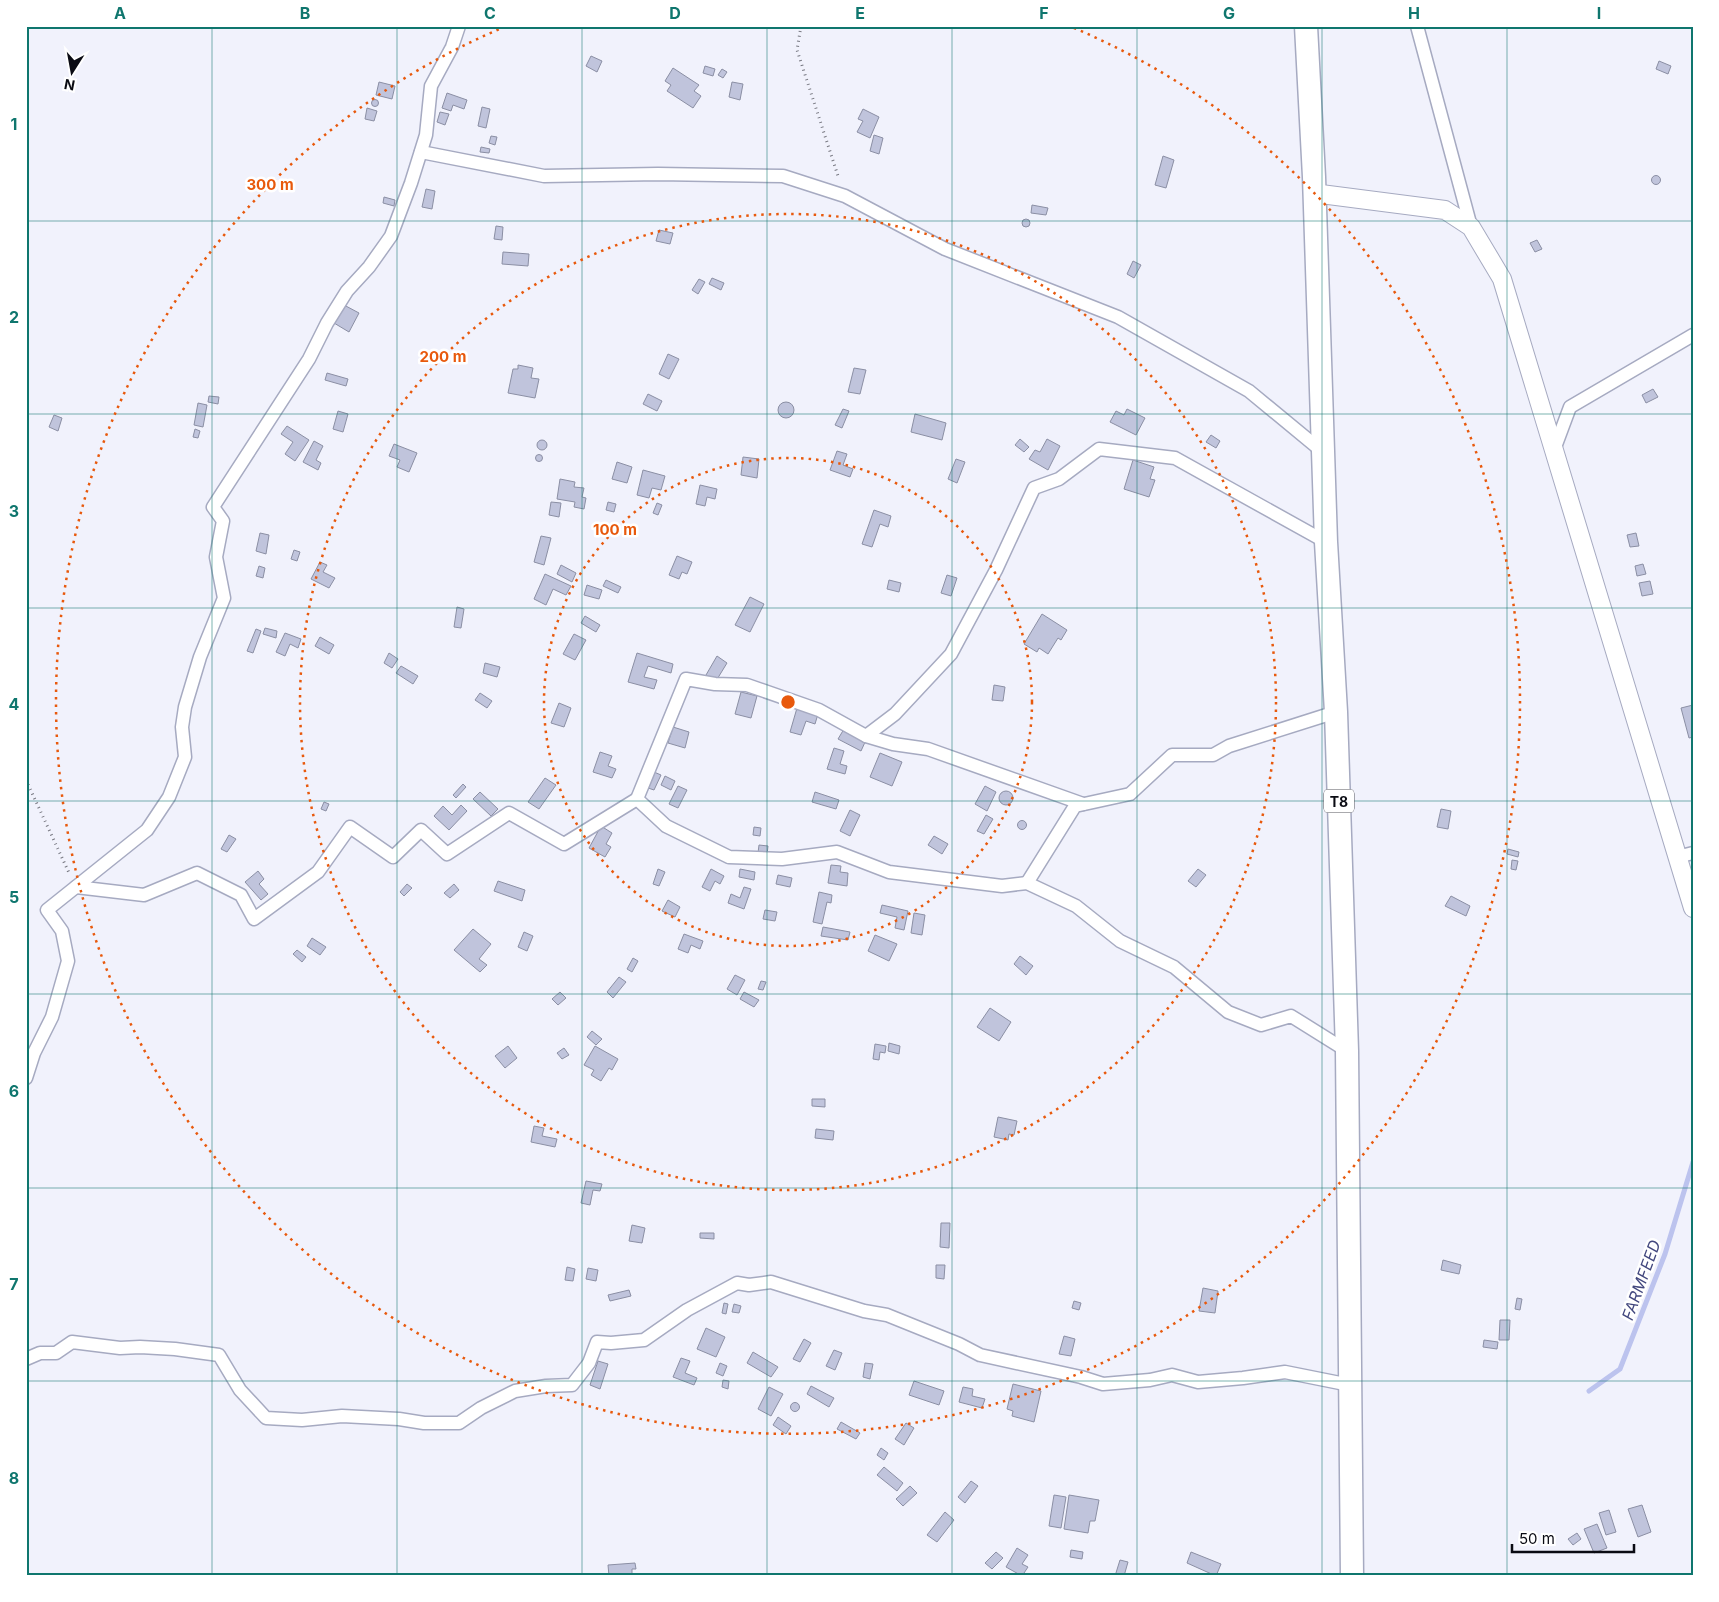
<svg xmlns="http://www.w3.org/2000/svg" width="1719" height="1602" viewBox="0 0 1719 1602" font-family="Inter,sans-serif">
  <rect width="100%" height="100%" fill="#f1f2fc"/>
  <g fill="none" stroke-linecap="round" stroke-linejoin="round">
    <!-- stream -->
    <path stroke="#bcc3ee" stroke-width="5" d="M1589 1391 1620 1369 1665 1254 1693 1162"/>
  </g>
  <!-- building -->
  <g fill="#c0c4dc" stroke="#8b8fa4">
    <path d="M591 56 602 61 597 72 586 66Z"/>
    <path d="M1659 61 1671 66 1668 74 1656 69Z"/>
    <path d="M705 66 715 69 713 76 703 73Z"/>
    <path d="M673 68 699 85 694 91 701 96 693 108 667 91 671 85 665 81Z"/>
    <path d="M722 69 727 72 723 78 718 75Z"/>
    <path d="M379 82 395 86 392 99 376 95Z"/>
    <path d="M732 82 743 84 740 100 729 97Z"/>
    <path d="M447 93 467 100 464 109 453 105 451 111 442 108Z"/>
    <circle cx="375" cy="103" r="3.5"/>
    <path d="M482 107 490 109 486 128 478 126Z"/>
    <path d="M367 108 377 111 374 121 365 119Z"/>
    <path d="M863 109 879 117 870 138 857 132 863 121 858 119Z"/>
    <path d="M440 112 449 114 445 125 437 122Z"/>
    <path d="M874 135 883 138 879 154 870 151Z"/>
    <path d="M491 136 497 137 495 145 489 143Z"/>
    <path d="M481 147 490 149 489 153 480 152Z"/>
    <path d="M1163 156 1174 160 1166 188 1155 185Z"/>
    <circle cx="1656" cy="180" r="4.5"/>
    <path d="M426 189 435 191 432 209 422 207Z"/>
    <path d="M384 197 395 200 394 206 383 203Z"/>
    <path d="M1032 205 1048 208 1046 215 1031 213Z"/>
    <circle cx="1026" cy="223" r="4"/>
    <path d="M496 226 503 227 502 240 494 239Z"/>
    <path d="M659 230 673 233 670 244 656 241Z"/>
    <path d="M1537 240 1542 249 1535 252 1530 243Z"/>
    <path d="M503 252 529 254 528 266 502 264Z"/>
    <path d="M1133 261 1141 265 1134 278 1127 274Z"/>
    <path d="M712 278 724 283 721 290 709 284Z"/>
    <path d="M699 279 705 282 698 294 692 290Z"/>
    <path d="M344 305 359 313 349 332 334 323Z"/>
    <path d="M668 354 679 359 669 379 659 374Z"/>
    <path d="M518 365 533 368 531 378 539 379 535 398 508 393 513 369H518Z"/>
    <path d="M854 368 866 370 860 394 848 392Z"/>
    <path d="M327 373 348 379 346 386 325 380Z"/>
    <path d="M1653 389 1658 397 1646 403 1642 395Z"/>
    <path d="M648 394 662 401 657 411 643 404Z"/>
    <path d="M209 396 219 397 218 404 208 402Z"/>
    <circle cx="786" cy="410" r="8"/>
    <path d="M198 403 207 405 203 427 194 425Z"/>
    <path d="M843 409 849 411 842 428 835 425Z"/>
    <path d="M1127 409 1145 418 1136 435 1110 422 1116 411 1124 415Z"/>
    <path d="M338 411 348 414 343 432 333 429Z"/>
    <path d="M915 414 946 423 942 440 911 432Z"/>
    <path d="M54 415 62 418 58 431 49 427Z"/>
    <path d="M287 426 309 440 295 461 285 454 293 442 281 434Z"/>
    <path d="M195 429 200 431 198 438 193 437Z"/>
    <path d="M1211 435 1220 441 1216 448 1206 442Z"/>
    <path d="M1020 439 1029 447 1024 452 1015 445Z"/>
    <path d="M1047 439 1060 446 1048 470 1029 459 1035 450 1040 452Z"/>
    <circle cx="542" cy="445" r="5"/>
    <path d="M314 441 323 446 316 460 321 463 318 470 303 462Z"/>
    <path d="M394 444 417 453 409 472 397 467 400 460 389 456Z"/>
    <path d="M837 451 847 454 843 465 853 469 850 477 830 470Z"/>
    <circle cx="539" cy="458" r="3.5"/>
    <path d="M743 457 759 459 757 478 741 475Z"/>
    <path d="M956 459 965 462 957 483 948 479Z"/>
    <path d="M1133 460 1154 467 1150 479 1155 480 1149 497 1124 489Z"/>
    <path d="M617 462 632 467 627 483 612 479Z"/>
    <path d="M643 470 665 476 661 490 652 488 649 498 637 495Z"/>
    <path d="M560 479 575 482 574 487 584 488 582 497 586 498 584 509 574 507 575 502 557 499Z"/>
    <path d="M700 485 717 489 715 499 707 497 705 506 696 504Z"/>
    <path d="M551 502 561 503 559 517 549 515Z"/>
    <path d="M608 502 616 504 614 512 606 510Z"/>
    <path d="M657 503 662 505 658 515 653 513Z"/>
    <path d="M874 510 891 516 888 527 880 524 872 547 862 544Z"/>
    <path d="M260 533 269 535 266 554 256 551Z"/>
    <path d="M1636 533 1639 546 1630 547 1627 535Z"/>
    <path d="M541 536 551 538 544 565 534 562Z"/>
    <path d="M294 550 300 552 297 561 291 559Z"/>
    <path d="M677 556 692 562 687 574 682 572 679 579 669 575Z"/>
    <path d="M320 562 327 565 323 572 335 578 329 588 311 579Z"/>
    <path d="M1643 564 1646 574 1637 576 1635 566Z"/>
    <path d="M561 565 576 573 572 582 557 574Z"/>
    <path d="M259 566 265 568 263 578 256 576Z"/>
    <path d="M545 574 571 586 566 595 553 589 546 605 534 599Z"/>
    <path d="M947 575 957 578 951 596 941 593Z"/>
    <path d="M606 580 621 587 618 593 603 586Z"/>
    <path d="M889 580 901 583 899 592 887 589Z"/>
    <path d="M1650 581 1653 594 1642 596 1639 583Z"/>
    <path d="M587 585 602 590 599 599 584 595Z"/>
    <path d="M750 597 764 604 750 632 735 625Z"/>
    <path d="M457 607 464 609 461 628 454 627Z"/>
    <path d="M1042 614 1067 630 1061 640 1058 638 1048 654 1039 648 1037 652 1024 644Z"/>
    <path d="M585 616 600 625 596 632 581 623Z"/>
    <path d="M265 628 277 631 276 638 263 634Z"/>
    <path d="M256 629 261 631 253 653 247 651Z"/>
    <path d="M285 633 301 639 298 648 290 644 285 656 276 652Z"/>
    <path d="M574 634 586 640 575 660 563 654Z"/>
    <path d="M320 637 334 645 329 654 315 646Z"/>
    <path d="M389 653 398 659 392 668 384 663Z"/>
    <path d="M637 653 673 664 671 673 648 666 644 677 657 680 654 689 628 682Z"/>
    <path d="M717 656 727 663 716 681 706 675Z"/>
    <path d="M485 663 500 667 497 677 483 673Z"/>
    <path d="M401 666 418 676 413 684 396 673Z"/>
    <path d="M994 685 1005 687 1003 701 992 700Z"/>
    <path d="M741 692 757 696 751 718 735 714Z"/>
    <path d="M480 693 492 701 487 708 475 700Z"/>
    <path d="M559 703 571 708 564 727 551 723Z"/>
    <path d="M1693 705V737L1689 738 1681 708Z"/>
    <path d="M797 708 818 714 815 724 806 721 801 735 790 732Z"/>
    <path d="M673 727 689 732 685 748 668 743Z"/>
    <path d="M844 729 866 740 861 751 838 739Z"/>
    <path d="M834 748 844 751 840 764 847 766 845 774 827 769Z"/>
    <path d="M600 752 612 756 608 766 616 769 612 778 593 772Z"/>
    <path d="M880 753 902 762 892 786 870 777Z"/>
    <path d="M654 772 661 775 654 790 648 788Z"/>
    <path d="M665 776 675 781 671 790 661 785Z"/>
    <path d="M545 778 556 785 539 809 528 802Z"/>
    <path d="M463 784 466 787 456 798 453 795Z"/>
    <path d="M678 786 687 790 678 808 669 804Z"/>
    <path d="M985 786 996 792 987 811 975 804Z"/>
    <circle cx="1006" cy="798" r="7"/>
    <path d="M480 792 498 809 491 816 473 799Z"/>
    <path d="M815 792 839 800 836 809 812 802Z"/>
    <path d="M324 802 329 804 326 811 321 809Z"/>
    <path d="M461 805 467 811 449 830 434 816 443 806 452 815Z"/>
    <path d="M1441 809 1451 811 1448 829 1437 827Z"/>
    <path d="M850 810 860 815 850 836 840 831Z"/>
    <path d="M986 815 993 819 984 834 977 831Z"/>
    <circle cx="1022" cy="825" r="4.5"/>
    <path d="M601 826 612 833 606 844 611 847 605 857 589 848Z"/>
    <path d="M754 827 761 828 760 836 753 835Z"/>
    <path d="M229 835 236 839 227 852 221 849Z"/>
    <path d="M934 836 948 844 942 854 928 845Z"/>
    <path d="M759 845 768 846 767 855 758 853Z"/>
    <path d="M1508 849 1519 852 1518 857 1507 854Z"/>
    <path d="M1512 860 1518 861 1516 870 1511 869Z"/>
    <path d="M831 865 841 866 840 872 848 873 847 886 828 883Z"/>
    <path d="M658 869 665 872 659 886 653 884Z"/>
    <path d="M711 869 724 876 720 884 715 881 710 891 702 887Z"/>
    <path d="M740 869 755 872 754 880 739 877Z"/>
    <path d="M1198 869 1206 875 1196 887 1188 881Z"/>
    <path d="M258 871 264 879 259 884 268 894 261 900 245 882Z"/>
    <path d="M778 875 792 878 790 887 776 884Z"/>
    <path d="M498 881 525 890 522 901 494 891Z"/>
    <path d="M407 884 412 888 404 896 400 892Z"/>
    <path d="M454 884 459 890 450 898 444 893Z"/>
    <path d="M744 887 751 889 744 909 728 903 731 894 740 898Z"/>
    <path d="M819 892 832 895 831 903 827 902 822 924 813 922Z"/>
    <path d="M1451 896 1470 906 1466 916 1445 906Z"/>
    <path d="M668 900 680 907 675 917 662 911Z"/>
    <path d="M882 905 908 911 904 930 895 928 897 917 880 913Z"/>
    <path d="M765 910 777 912 775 921 763 919Z"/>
    <path d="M914 913 925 915 922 935 911 933Z"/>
    <path d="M823 927 850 932 848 940 821 936Z"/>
    <path d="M473 929 491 944 479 959 487 965 480 972 454 950Z"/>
    <path d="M524 932 533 936 527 951 518 947Z"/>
    <path d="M684 934 703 941 700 949 691 945 688 953 678 949Z"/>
    <path d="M875 935 897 944 889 961 868 951Z"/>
    <path d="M312 938 326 947 320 955 307 946Z"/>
    <path d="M297 950 306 957 302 962 293 954Z"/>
    <path d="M1020 956 1033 966 1026 975 1014 964Z"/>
    <path d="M633 958 638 961 632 972 627 969Z"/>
    <path d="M735 975 745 980 737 995 727 989Z"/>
    <path d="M619 977 626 982 613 998 607 992Z"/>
    <path d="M761 981 766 982 763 990 758 989Z"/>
    <path d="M560 992 566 998 558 1005 552 999Z"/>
    <path d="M744 992 759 1000 754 1007 740 999Z"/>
    <path d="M990 1008 1011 1022 999 1041 977 1027Z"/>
    <path d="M592 1031 602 1039 596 1045 587 1037Z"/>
    <path d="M889 1043 900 1046 899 1054 888 1051Z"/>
    <path d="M875 1044 886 1046 885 1053 880 1052 879 1060 873 1059Z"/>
    <path d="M508 1046 517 1058 505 1068 495 1056Z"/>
    <path d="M595 1046 618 1059 612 1070 609 1068 601 1081 591 1075 594 1070 584 1065Z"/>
    <path d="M564 1048 569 1055 562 1059 557 1053Z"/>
    <path d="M812 1099H825V1107L812 1106Z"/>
    <path d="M998 1117 1017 1121 1014 1135 1009 1134 1008 1140 994 1137Z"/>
    <path d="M534 1126 544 1128 542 1136 557 1139 555 1147 531 1142Z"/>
    <path d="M816 1129 834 1131 833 1140 815 1138Z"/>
    <path d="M586 1181 602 1184 600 1191 593 1190 590 1205 581 1203Z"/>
    <path d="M941 1223H950L949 1248 940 1247Z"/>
    <path d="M632 1225 645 1228 642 1243 629 1241Z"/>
    <path d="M700 1233H714V1239L700 1238Z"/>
    <path d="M1443 1260 1461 1265 1459 1274 1441 1270Z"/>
    <path d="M936 1265H945L944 1279 936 1278Z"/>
    <path d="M567 1267 575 1269 573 1281 565 1280Z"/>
    <path d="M588 1268 598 1270 596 1281 586 1279Z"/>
    <path d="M1203 1288 1218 1291 1215 1313 1199 1311Z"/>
    <path d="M629 1290 631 1296 610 1301 608 1295Z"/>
    <path d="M1517 1298 1522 1299 1520 1310 1515 1309Z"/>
    <path d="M1074 1301 1081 1303 1079 1310 1072 1308Z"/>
    <path d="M724 1303 728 1304 726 1314 722 1313Z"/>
    <path d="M734 1304 741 1306 739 1313 732 1312Z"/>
    <path d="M1500 1320H1510L1509 1340H1499Z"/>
    <path d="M706 1328 725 1337 716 1357 697 1349Z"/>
    <path d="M1064 1336 1075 1339 1071 1356 1059 1354Z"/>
    <path d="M804 1339 811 1343 800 1362 793 1359Z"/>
    <path d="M1484 1340 1498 1342 1497 1349 1483 1347Z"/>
    <path d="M834 1350 842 1353 835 1370 826 1366Z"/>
    <path d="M753 1352 778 1367 771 1377 747 1363Z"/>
    <path d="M681 1358 690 1361 685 1373 697 1378 694 1385 673 1377Z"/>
    <path d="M598 1361 608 1364 600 1389 590 1385Z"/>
    <path d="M720 1363 727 1366 723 1376 716 1373Z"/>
    <path d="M865 1363 873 1364 870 1379 863 1377Z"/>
    <path d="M723 1380 729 1381 728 1389 722 1387Z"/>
    <path d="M914 1381 944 1391 939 1405 909 1395Z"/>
    <path d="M1013 1384 1041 1391 1034 1422 1012 1416 1013 1411 1007 1409Z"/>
    <path d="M811 1386 834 1398 829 1407 807 1394Z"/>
    <path d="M769 1387 783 1394 771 1416 758 1409Z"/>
    <path d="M963 1387 973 1389 972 1396 985 1399 982 1408 959 1402Z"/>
    <circle cx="795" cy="1407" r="4.5"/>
    <path d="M778 1417 791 1426 786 1434 773 1425Z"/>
    <path d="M841 1422 860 1433 856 1439 837 1429Z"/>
    <path d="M906 1423 914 1428 904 1445 895 1439Z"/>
    <path d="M881 1448 888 1453 884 1460 877 1455Z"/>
    <path d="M884 1467 903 1483 897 1491 877 1475Z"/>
    <path d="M971 1481 978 1486 965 1503 958 1497Z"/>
    <path d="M910 1486 917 1493 903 1506 896 1499Z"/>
    <path d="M1054 1495 1066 1497 1061 1528 1049 1526Z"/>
    <path d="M1069 1495 1099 1500 1095 1521H1090L1088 1533 1064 1529Z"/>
    <path d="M1642 1505 1651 1532 1638 1537 1628 1509Z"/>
    <path d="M1609 1510 1616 1532 1606 1535 1599 1513Z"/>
    <path d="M945 1512 954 1520 937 1542 927 1535Z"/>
    <path d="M1597 1524 1607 1548 1594 1553 1584 1529Z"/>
    <path d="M1577 1533 1581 1539 1573 1545 1568 1539Z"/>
    <path d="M1017 1548 1028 1555 1022 1564 1028 1567 1022 1576 1006 1567Z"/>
    <path d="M1071 1550 1083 1552 1082 1559 1070 1557Z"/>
    <path d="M996 1552 1003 1558 992 1569 985 1563Z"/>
    <path d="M1191 1552 1221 1564 1216 1576 1187 1563Z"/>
    <path d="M1120 1560 1128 1562 1124 1576H1115Z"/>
    <path d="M635 1563 636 1569H632V1575L609 1576 608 1565Z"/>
  </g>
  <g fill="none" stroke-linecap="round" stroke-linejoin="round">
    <!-- street casing -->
    <g stroke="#a6aac1" stroke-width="15">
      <g id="street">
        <path d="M1417 26 1471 227"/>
        <path d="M421 152 544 176 658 174 783 176 845 196 945 249 1118 317 1249 391 1323 452"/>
        <path d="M1554 450 1570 407 1693 335"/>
        <path d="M1326 542 1175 458 1099 449 1059 479 1034 488 996 570 951 654 895 714 866 736 819 710 747 685 715 684 686 679 637 799 666 826 729 857 782 859 837 852 889 872 1002 886 1027 883 1076 906 1120 941 1174 967 1228 1012 1261 1025 1291 1016 1347 1051"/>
        <path d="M866 736 893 744 928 749 1083 804"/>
        <path d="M1677 857 1693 853"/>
        <path d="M1027 883 1075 806 1130 794 1172 755H1213L1229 746 1336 712"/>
        <path d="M76 887 144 895 197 873 241 895 254 919 318 872 350 827 393 857 421 830 447 854 509 813 564 844 637 799"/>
        <path d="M26 1078 34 1053 52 1017 68 961 62 931 47 910 147 830 169 797 185 757 182 727 185 707 200 657 224 598 216 557 223 521 213 507 309 359 327 323 347 291 369 267 391 236 411 183 426 135 431 86 452 47 459 26"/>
        <path d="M26 1359 40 1353H56L72 1342 120 1348 140 1347 175 1349 219 1355 240 1390 266 1418 302 1420 342 1416 399 1419 424 1423H459L481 1408 515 1391 546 1386 572 1385 589 1363 597 1342 611 1343 644 1340 687 1310 737 1283 749 1285 771 1282 864 1311 887 1315 959 1344 980 1355 1081 1377 1103 1384 1150 1380 1172 1375 1198 1382 1243 1378 1285 1372 1350 1385"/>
      </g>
    </g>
    <!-- secondary casing -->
    <g stroke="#a6aac1" stroke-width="20">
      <path id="secondary" d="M1313 193 1445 210 1471 227 1502 279 1693 908"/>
    </g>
    <!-- highway casing -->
    <g stroke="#a6aac1" stroke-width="25">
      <path id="highway" d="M1306 26 1314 177 1326 542 1336 712 1347 1051 1352 1576"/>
    </g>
    <!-- path -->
    <g stroke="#787982" stroke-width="3" stroke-dasharray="1 4" stroke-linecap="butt">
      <path d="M801 26 797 50 839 179"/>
      <path d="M26 780 70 875"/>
    </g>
    <!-- street -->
    <use href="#street" stroke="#fff" stroke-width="12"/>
    <!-- secondary -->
    <use href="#secondary" stroke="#fff" stroke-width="18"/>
    <!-- highway -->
    <use href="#highway" stroke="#fff" stroke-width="22"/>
  </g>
  <!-- grid -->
  <path fill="none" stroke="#0f766e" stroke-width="1" stroke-opacity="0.55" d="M212 26V1576M397 26V1576M582 26V1576M767 26V1576M952 26V1576M1137 26V1576M1322 26V1576M1507 26V1576M26 221H1693M26 414H1693M26 608H1693M26 801H1693M26 994H1693M26 1188H1693M26 1381H1693"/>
  <!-- distance rings -->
  <g fill="none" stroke="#e8590c" stroke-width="2.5" stroke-dasharray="2.5 5">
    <circle cx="788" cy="702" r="244"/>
    <circle cx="788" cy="702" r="488"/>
    <path d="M1074 28A732 732 0 1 1 502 28"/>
  </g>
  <g text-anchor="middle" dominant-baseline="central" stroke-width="5" stroke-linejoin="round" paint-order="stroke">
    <!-- shield labels -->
    <rect fill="#fff" stroke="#54545a" stroke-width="1" x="1324" y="789.5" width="30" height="23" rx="4"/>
    <g font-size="14" font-weight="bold" fill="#0a0b13">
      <text x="1339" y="801">T8</text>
    </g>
    <!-- water labels -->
    <g font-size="16" font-style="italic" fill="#42477e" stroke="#fff">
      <text transform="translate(1641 1280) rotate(-70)">FARMFEED</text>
    </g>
  </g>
  <circle cx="788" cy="702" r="8" fill="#e8590c" stroke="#fff" stroke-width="2.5"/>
  <g font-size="15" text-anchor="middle" font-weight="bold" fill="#e8590c" stroke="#fff" stroke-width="5" stroke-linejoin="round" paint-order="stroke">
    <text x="270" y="190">300 m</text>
    <text x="443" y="362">200 m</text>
    <text x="615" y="535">100 m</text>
  </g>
  <!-- border -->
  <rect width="1719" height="1602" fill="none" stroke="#ffffff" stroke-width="55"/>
  <!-- north arrow -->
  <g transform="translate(72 72) rotate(191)" stroke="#ffffff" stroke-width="4" paint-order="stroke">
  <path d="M0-4L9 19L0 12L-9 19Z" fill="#0a0b13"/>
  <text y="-8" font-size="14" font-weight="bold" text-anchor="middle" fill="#0a0b13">N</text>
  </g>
  <!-- scale -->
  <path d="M1512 1544v8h122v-8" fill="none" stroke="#0a0b13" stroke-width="2.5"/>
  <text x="1519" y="1544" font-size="15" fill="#0a0b13" stroke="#ffffff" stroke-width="4" paint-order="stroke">50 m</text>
  <rect x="28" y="28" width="1664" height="1546" fill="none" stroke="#0f766e" stroke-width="2"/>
  <g font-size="16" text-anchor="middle" font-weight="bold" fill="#0f766e">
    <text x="120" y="19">A</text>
    <text x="305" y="19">B</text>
    <text x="490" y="19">C</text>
    <text x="675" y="19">D</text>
    <text x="860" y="19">E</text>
    <text x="1044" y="19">F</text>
    <text x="1229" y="19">G</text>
    <text x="1414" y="19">H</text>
    <text x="1599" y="19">I</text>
    <text x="14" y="130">1</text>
    <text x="14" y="323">2</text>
    <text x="14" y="517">3</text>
    <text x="14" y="710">4</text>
    <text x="14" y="903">5</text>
    <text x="14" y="1097">6</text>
    <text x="14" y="1290">7</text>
    <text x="14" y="1484">8</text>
  </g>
</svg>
